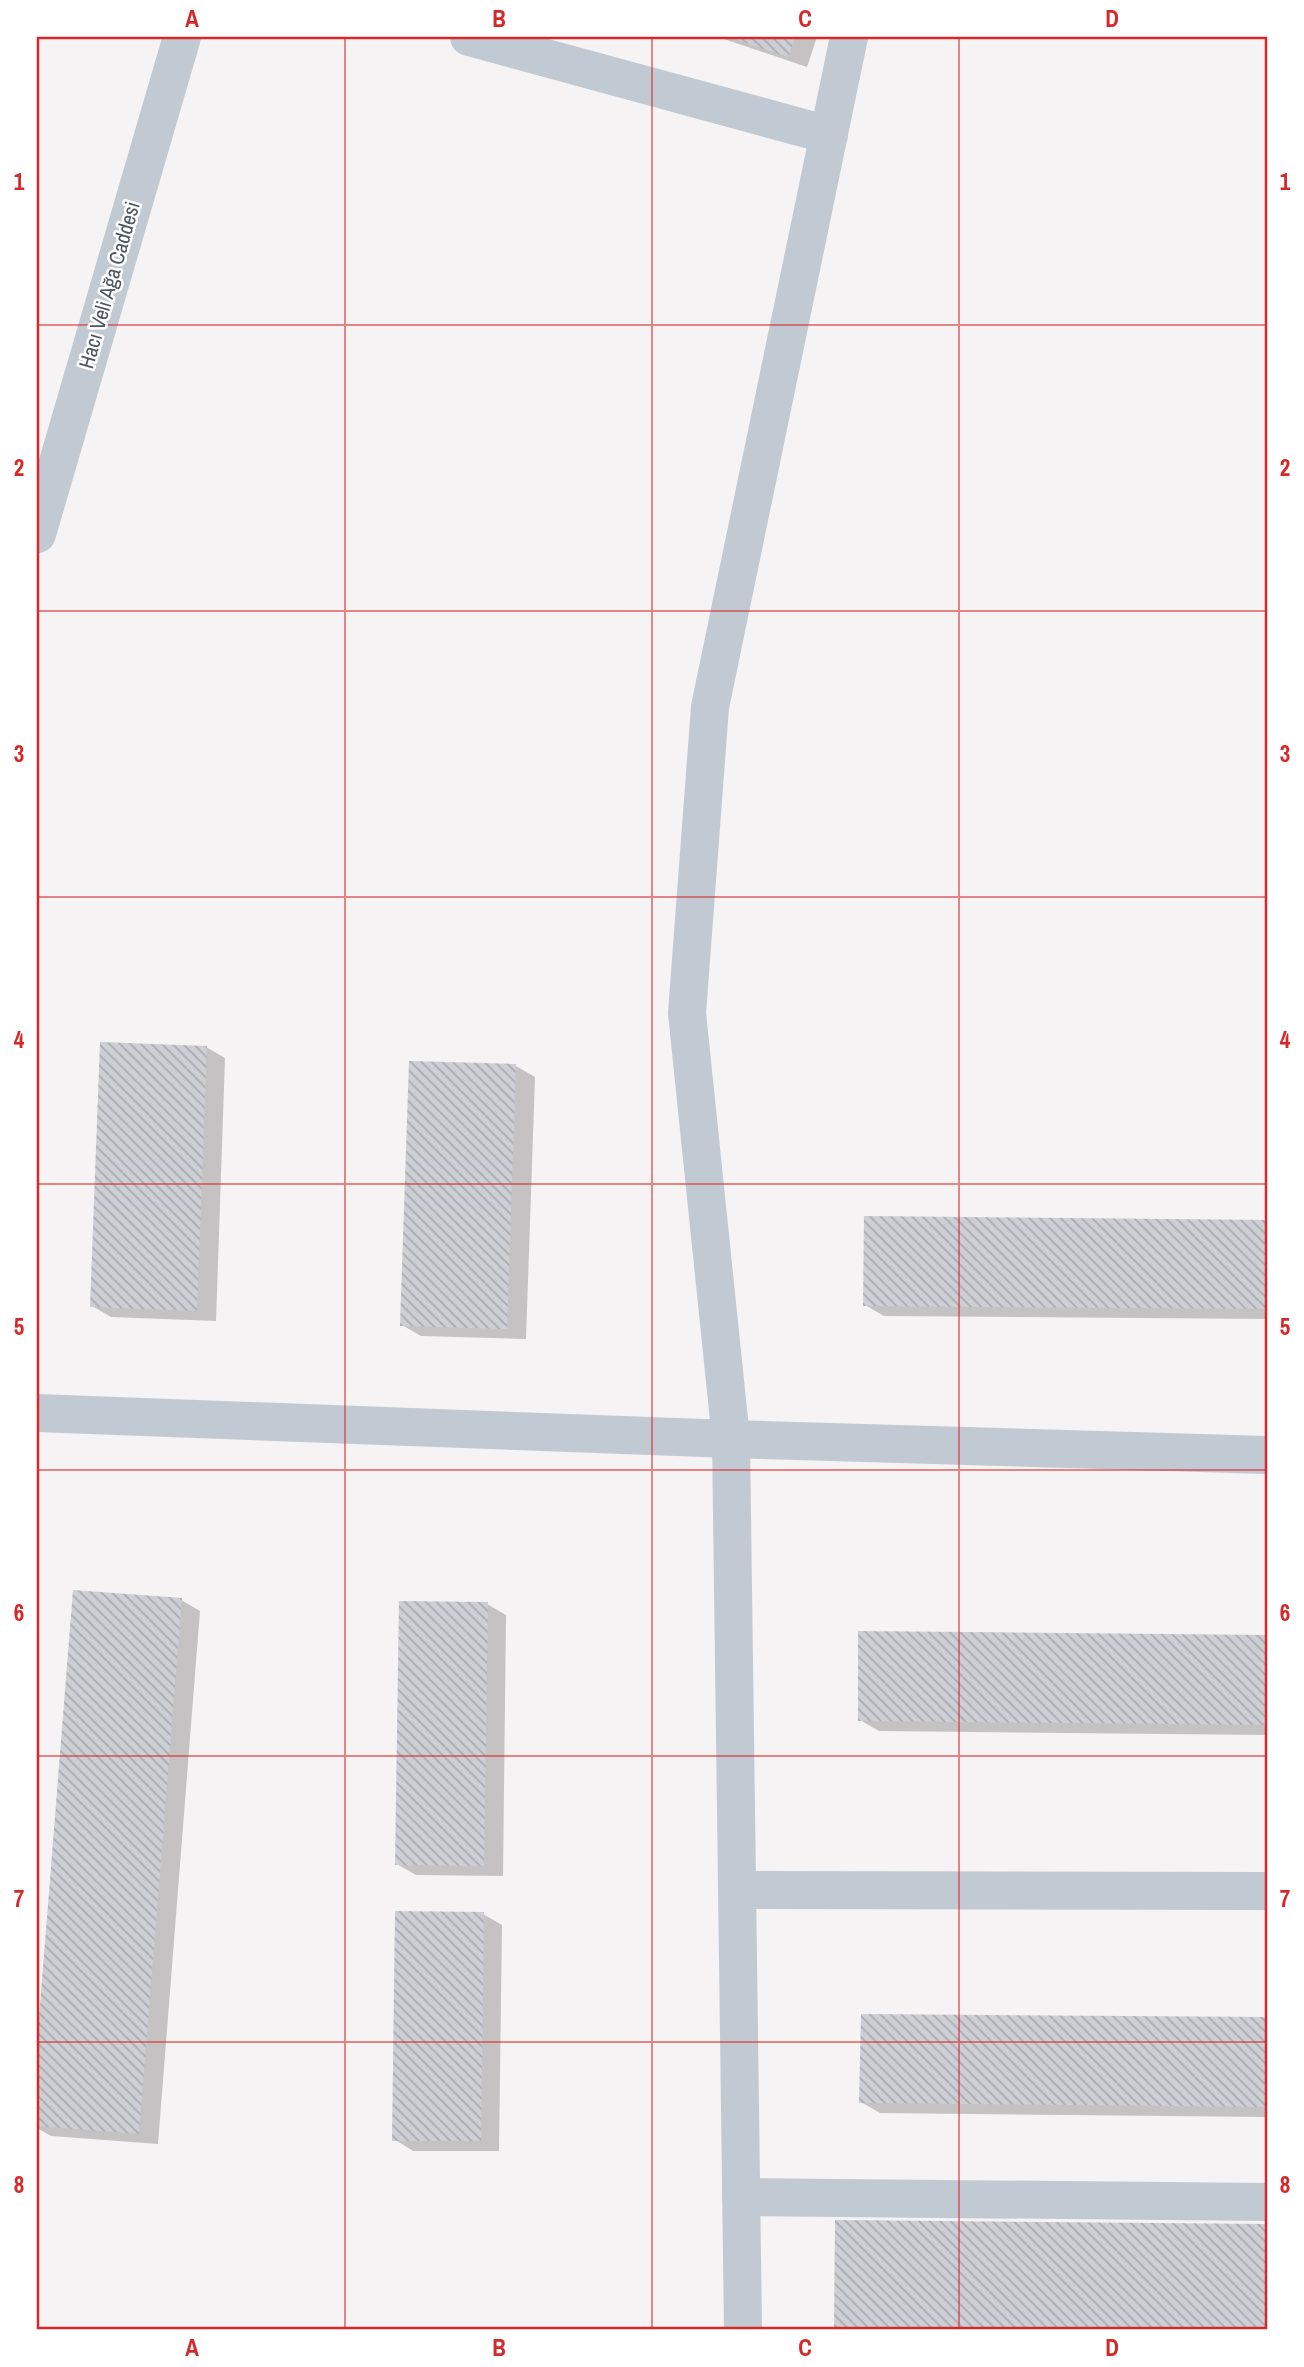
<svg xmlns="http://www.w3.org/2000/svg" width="1304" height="2367" viewBox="0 0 1304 2367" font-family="'Archivo Narrow',sans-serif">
  <defs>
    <pattern id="building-back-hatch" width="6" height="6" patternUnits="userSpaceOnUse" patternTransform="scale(1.75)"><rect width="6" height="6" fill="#cdcfd5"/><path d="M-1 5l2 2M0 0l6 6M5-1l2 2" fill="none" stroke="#a8abb0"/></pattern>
  </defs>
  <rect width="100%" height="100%" fill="#f5f3f3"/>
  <!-- shadow -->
  <g fill="#0003">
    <path d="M718 37H817L807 67Z"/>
    <path d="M206 1047 225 1058 216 1321 111 1317 92 1306Z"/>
    <path d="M516 1066 535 1077 526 1339 421 1336 402 1325Z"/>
    <path d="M866 1218 1267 1222V1319L884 1316 865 1305Z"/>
    <path d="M75 1592 181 1600 200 1611 158 2144 51 2136 37 2128V2065Z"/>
    <path d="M487 1604 506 1615 503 1876 416 1875 397 1864Z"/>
    <path d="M860 1633 1267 1637V1735L879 1731 860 1720Z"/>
    <path d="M483 1914 502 1925 499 2151H413L394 2139Z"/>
    <path d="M863 2015 1267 2019V2117L880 2113 861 2102Z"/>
    <path d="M837 2222 1267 2226V2330H836Z"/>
  </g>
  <!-- building -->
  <g fill="url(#building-back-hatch)">
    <path d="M728 37H795L788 57Z"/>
    <path d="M100 1042 207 1046 197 1311 90 1307Z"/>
    <path d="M409 1061 516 1064 507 1329 400 1326Z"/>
    <path d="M864 1216 1267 1220V1309L863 1306Z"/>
    <path d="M73 1590 182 1598 139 2134 37 2126V2043Z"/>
    <path d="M399 1601 488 1602 484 1866 395 1865Z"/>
    <path d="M858 1631 1267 1635V1725L858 1721Z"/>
    <path d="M395 1911 484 1912 481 2141H392Z"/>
    <path d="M861 2014 1267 2017V2107L859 2103Z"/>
    <path d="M835 2220 1267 2224V2330H834Z"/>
  </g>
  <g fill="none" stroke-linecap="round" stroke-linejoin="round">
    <!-- minor -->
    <g stroke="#c1cad2" stroke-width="38">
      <path d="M469 37 829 135"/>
      <path d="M37 534 182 37"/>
      <path d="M37 1413 731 1439 1267 1455"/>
      <path d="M737 1890 1267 1891"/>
      <path d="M741 2197 1267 2202"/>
      <path d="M743 2330 731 1439 687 1013 710 707 849 37"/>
    </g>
  </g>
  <!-- grid -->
  <path fill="none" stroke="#d62828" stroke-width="2" stroke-opacity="0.55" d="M345 37V2330M652 37V2330M959 37V2330M37 325H1267M37 611H1267M37 897H1267M37 1184H1267M37 1470H1267M37 1756H1267M37 2042H1267"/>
  <g text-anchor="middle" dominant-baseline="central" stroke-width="5" stroke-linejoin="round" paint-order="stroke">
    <!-- street labels -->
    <g font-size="21" fill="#4a5661" stroke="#fff">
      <text transform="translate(109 285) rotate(-74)">Hacı Veli Ağa Caddesi</text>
    </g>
  </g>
  <!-- border -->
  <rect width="1304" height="2367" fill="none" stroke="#ffffff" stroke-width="77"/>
  <rect x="38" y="38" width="1228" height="2290" fill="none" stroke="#d62828" stroke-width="2.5"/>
  <g font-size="23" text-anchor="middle" font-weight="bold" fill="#d62828">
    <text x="192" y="27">A</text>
    <text x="499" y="27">B</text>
    <text x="805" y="27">C</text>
    <text x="1112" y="27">D</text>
    <text x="19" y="190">1</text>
    <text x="1285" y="190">1</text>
    <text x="19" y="476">2</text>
    <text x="1285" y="476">2</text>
    <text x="19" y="762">3</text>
    <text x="1285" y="762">3</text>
    <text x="19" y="1048">4</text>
    <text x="1285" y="1048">4</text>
    <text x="19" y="1335">5</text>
    <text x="1285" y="1335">5</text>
    <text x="19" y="1621">6</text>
    <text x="1285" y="1621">6</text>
    <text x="19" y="1907">7</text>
    <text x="1285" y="1907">7</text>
    <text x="19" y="2193">8</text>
    <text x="1285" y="2193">8</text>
    <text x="192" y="2356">A</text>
    <text x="499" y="2356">B</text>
    <text x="805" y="2356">C</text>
    <text x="1112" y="2356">D</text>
  </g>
</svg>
